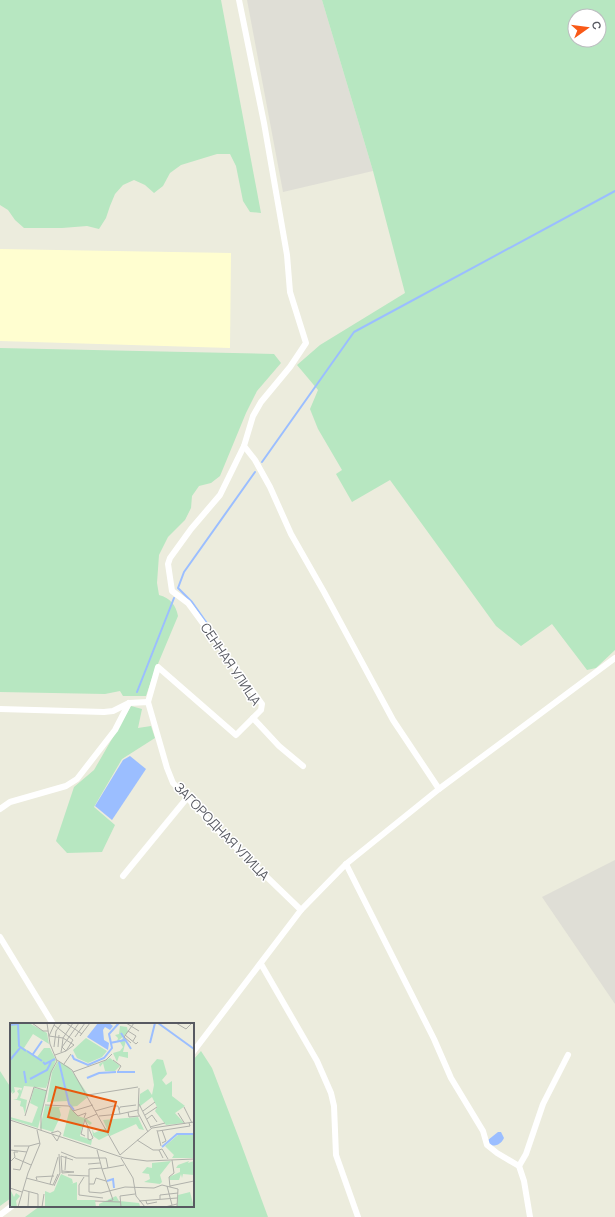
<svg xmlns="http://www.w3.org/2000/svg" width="615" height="1217" viewBox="0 0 615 1217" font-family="Manrope,sans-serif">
  <rect width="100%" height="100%" fill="#ececdd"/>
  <!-- commercial -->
  <path fill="#fffed0" d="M0 249 231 253 230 348 0 341Z"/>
  <!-- industrial -->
  <g fill="#dfded6">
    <path d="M247 0H322L373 171 283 192Z"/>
    <path d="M615 860V1004L542 897Z"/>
  </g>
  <!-- green -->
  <g fill="#b7e7c1" fill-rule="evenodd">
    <path d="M0 0H221L261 213 250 212 243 201 236 166 230 154H217L181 165 170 173 163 186 154 193 145 185 134 180 123 185 115 194 110 206 106 218 99 229 87 226 62 228H24L15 220 8 210 0 205Z"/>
    <path d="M322 0H615V650L596 668 587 670 552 624 521 646 496 626 390 480 352 502 336 474 342 470 318 429 310 409 318 390 297 365 320 345 405 293 373 171ZM575 16H599V40H575Z"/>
    <path d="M0 348 274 354 281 363 257 391 246 413 220 476 211 483 199 486 192 496 191 508 185 520 168 537 159 555 157 583 159 595C170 598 176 605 178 616L152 678 146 696H123L120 691 105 694 0 692Z"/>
    <path d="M131 706 142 709 138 728 151 726 155 738 122 759 94 807 115 825 102 852 67 853 56 841 74 787 94 770Z"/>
    <path d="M201 1051 212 1068 240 1141 268 1217H25L40 1206H193V1060Z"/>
    <path d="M0 1071 11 1088V1198L0 1206Z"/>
  </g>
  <!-- water -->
  <g fill="#9bbeff">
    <path d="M130 756 146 769 112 820 95 806 123 760Z"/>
    <path d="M498 1132H501L504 1138C501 1144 496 1147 489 1145L488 1140Z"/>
  </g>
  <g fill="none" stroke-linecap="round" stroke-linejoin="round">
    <!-- stream -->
    <g stroke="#9bbeff" stroke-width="2">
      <path d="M262 462 354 332 615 191"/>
      <path d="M211 629 192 602 178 588 184 572 255 472"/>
      <path d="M137 692 174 598"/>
    </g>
    <!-- minor -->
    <g stroke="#fff" stroke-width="6">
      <path d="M239 0 264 123 287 255 290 292 306 343 290 367 261 402 253 416 244 446 255 460 270 487 291 534 324 592 393 720 439 789"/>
      <path d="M148 702 158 667 236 735 261 710 262 704 188 603 172 591 168 564 170 558 191 529 220 495 244 446"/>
      <path d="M0 709 104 712 113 711 129 703 148 702 167 768 173 783 215 827 301 910"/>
      <path d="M253 718 279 746 303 766"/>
      <path d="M0 809 10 802 66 786 77 779 115 730 129 703"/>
      <path d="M346 864 434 1039 451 1078 483 1131 487 1145 497 1153 519 1166 524 1181 530 1217"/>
      <path d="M123 876 187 798"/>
      <path d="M0 937 53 1024"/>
      <path d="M261 964 317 1061 331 1093 334 1106 336 1155 358 1217"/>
      <path d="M193 1052 301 910 346 864 439 789 615 658"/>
      <path d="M519 1166 526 1154 543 1104 568 1055"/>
      <path d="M0 1215 12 1206"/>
    </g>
  </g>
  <g text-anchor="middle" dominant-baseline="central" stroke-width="3" stroke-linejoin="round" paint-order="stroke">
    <!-- street labels -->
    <g font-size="13" fill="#575961" stroke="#fff">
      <text transform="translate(231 664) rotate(56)">СЕННАЯ УЛИЦА</text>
      <text transform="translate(222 831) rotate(46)">ЗАГОРОДНАЯ УЛИЦА</text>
    </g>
  </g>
  <!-- overview -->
  <g transform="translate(10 1023)">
    <rect width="184" height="184" fill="#ececdd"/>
    <path d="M0 0H19L37 10 39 21 23 11 14 25 27 34 34 25H40L46 37 36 65 14 63 10 75 17 77 15 91 13 84 10 83 11 78 3 76H7L9 71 7 68 10 66 11 68 12 65 4 64 5 69 2 71 3 68 0 71ZM110 3 117 4 118 9 107 19 108 15 105 12 109 11ZM76 15 97 28 92 34 78 40 67 35 63 27ZM113 15 116 17 113 29H118V35L109 33 107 39 103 30 110 28 113 24 110 19ZM100 35 110 43 105 48H95L93 40 90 44 89 41ZM147 36 153 37 157 51 152 57 156 62 162 58V73L175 83 165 90 174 100 156 102 145 88 147 84 142 74 129 84 130 71 138 66 142 72 144 62 141 43ZM48 38 59 44 79 73 67 83 60 84 58 78 37 79 42 49ZM24 65 37 68 28 105 0 96V94L22 100 28 84 20 80ZM35 83 52 84 49 85 51 92 43 109 30 105ZM60 85 68 93 77 96 82 100 80 102 74 97 70 113 82 117 81 122 53 113ZM128 94 134 107 129 106 126 101 100 113 93 97ZM96 105 99 112 89 117 83 113 82 106 84 110ZM184 111V135H162L164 132 155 123 168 112ZM161 138 150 152 152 159 150 161 134 159 140 156 139 151 132 150 137 144 142 145V140ZM179 138 178 140 184 138V152L173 151 172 155 171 151 169 157H160L159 154 170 149V145H166L168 142ZM51 151 62 156 63 160 61 161 67 159V177H85L86 184H35V168L40 170 44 168ZM0 166 4 174 6 170 10 173 6 178 7 184H0ZM180 169 184 184H167L168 172ZM106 173 109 178 129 180 130 183 89 184V181Z" fill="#b7e7c1"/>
    <path d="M88 0H99L103 3 100 7 95 4 93 7 94 17 99 20 98 27 77 14Z" fill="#9bbeff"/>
    <path fill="none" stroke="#9bbeff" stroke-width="2" d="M148 0 184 26M0 2 8 1 9 23 16 28M111 10 121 26M100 20 115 17M140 20 145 0M17 28 32 38M23 31 32 18M62 32 64 36 78 42 94 35 102 25 99 11 109 0M0 37 10 25M33 39 35 41 45 36M49 39 59 81 64 87M14 48 16 60M107 49H125M77 55 89 50 106 49M20 56 37 47 41 39M152 124 167 111H184M97 158 103 156 104 165"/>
    <path fill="none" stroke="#b0b1ab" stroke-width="1" d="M22 0 33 8H38M45 0 39 13 53 15 64 22 56 28 52 24 53 15 63 0M56 0 72 11M116 0 129 8M166 0 176 6 182 0M44 2 63 17 56 28 45 32M118 8 126 13 123 18M115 12 126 21 128 19M70 13 80 0M65 14 75 0M121 20 114 14 124 0M44 24 46 8 52 0M48 24 49 12M51 29 52 24 69 0M47 37 62 47 110 132M103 37 111 43 108 48M54 41 61 31M63 49 96 37 102 31M129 65 128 90 138 109M78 72 128 64M129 81 141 105M35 82 59 83 63 88 83 82M174 84 182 100M109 87 110 84 126 82M63 88 68 93 76 90 74 95M85 88 103 83H108L110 91 128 87M133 88 145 79M118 89 119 94 129 93M168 90 175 101M135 92 147 84M15 93 24 64 37 68M89 93 110 91M137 96 142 92 147 99M0 97 114 135 137 138 184 136M75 97 83 115 80 117 78 116V104M140 104 155 100M31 107V93L41 49 47 38 40 21 37 0M147 107 151 123M148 108 180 103 179 100M41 110 48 108 51 110 47 118 42 111M75 113 71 111 75 96 87 91M127 117 143 127H149L153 135M152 120 156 118 152 107M4 123H19M0 127 17 129M87 127 92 146 114 142M149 127 152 126 158 136M51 129 66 135H96L98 145M110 132 142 105 184 99M5 135 21 142M111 135 123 155 126 173 135 184M63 137 51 133 52 150 64 149M0 139 5 134 4 129H8M78 141 90 140M92 145 79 146V169L91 170 115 164 144 165 152 162 168 166 167 184M3 146 10 147 19 123 30 120M92 146 103 177 98 178M55 147 56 133M52 148 64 149M58 152 79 153M74 154 69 162V172L93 175M16 155 43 162 48 151M27 157 26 154 44 153M40 161 48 134M79 161H84L86 155 96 158M44 163 50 150 49 131M157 163 162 182M160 163 184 158M160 164 159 154 164 150 162 137M0 165 12 169M13 167 28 171V184M150 176V172L168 170M85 178 110 179M129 178 167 175M136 178 137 181 147 179M18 183 19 169M8 184 18 150 30 121 27 107M32 184 34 171M111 184 110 173 125 171M155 184 167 181"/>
    <path fill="#e8590c" fill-opacity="0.15" stroke="#e8590c" stroke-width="2" d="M46 64 106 79 98 109 38 94Z"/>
    <rect width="184" height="184" fill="none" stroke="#575961" stroke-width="2"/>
  </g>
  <!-- north arrow -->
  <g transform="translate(587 28) rotate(76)"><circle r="19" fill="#ffffff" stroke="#bcbdc0"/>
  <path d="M0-3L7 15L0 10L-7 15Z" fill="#f95917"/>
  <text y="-6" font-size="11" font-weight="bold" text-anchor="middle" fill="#575961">С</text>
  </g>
</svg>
